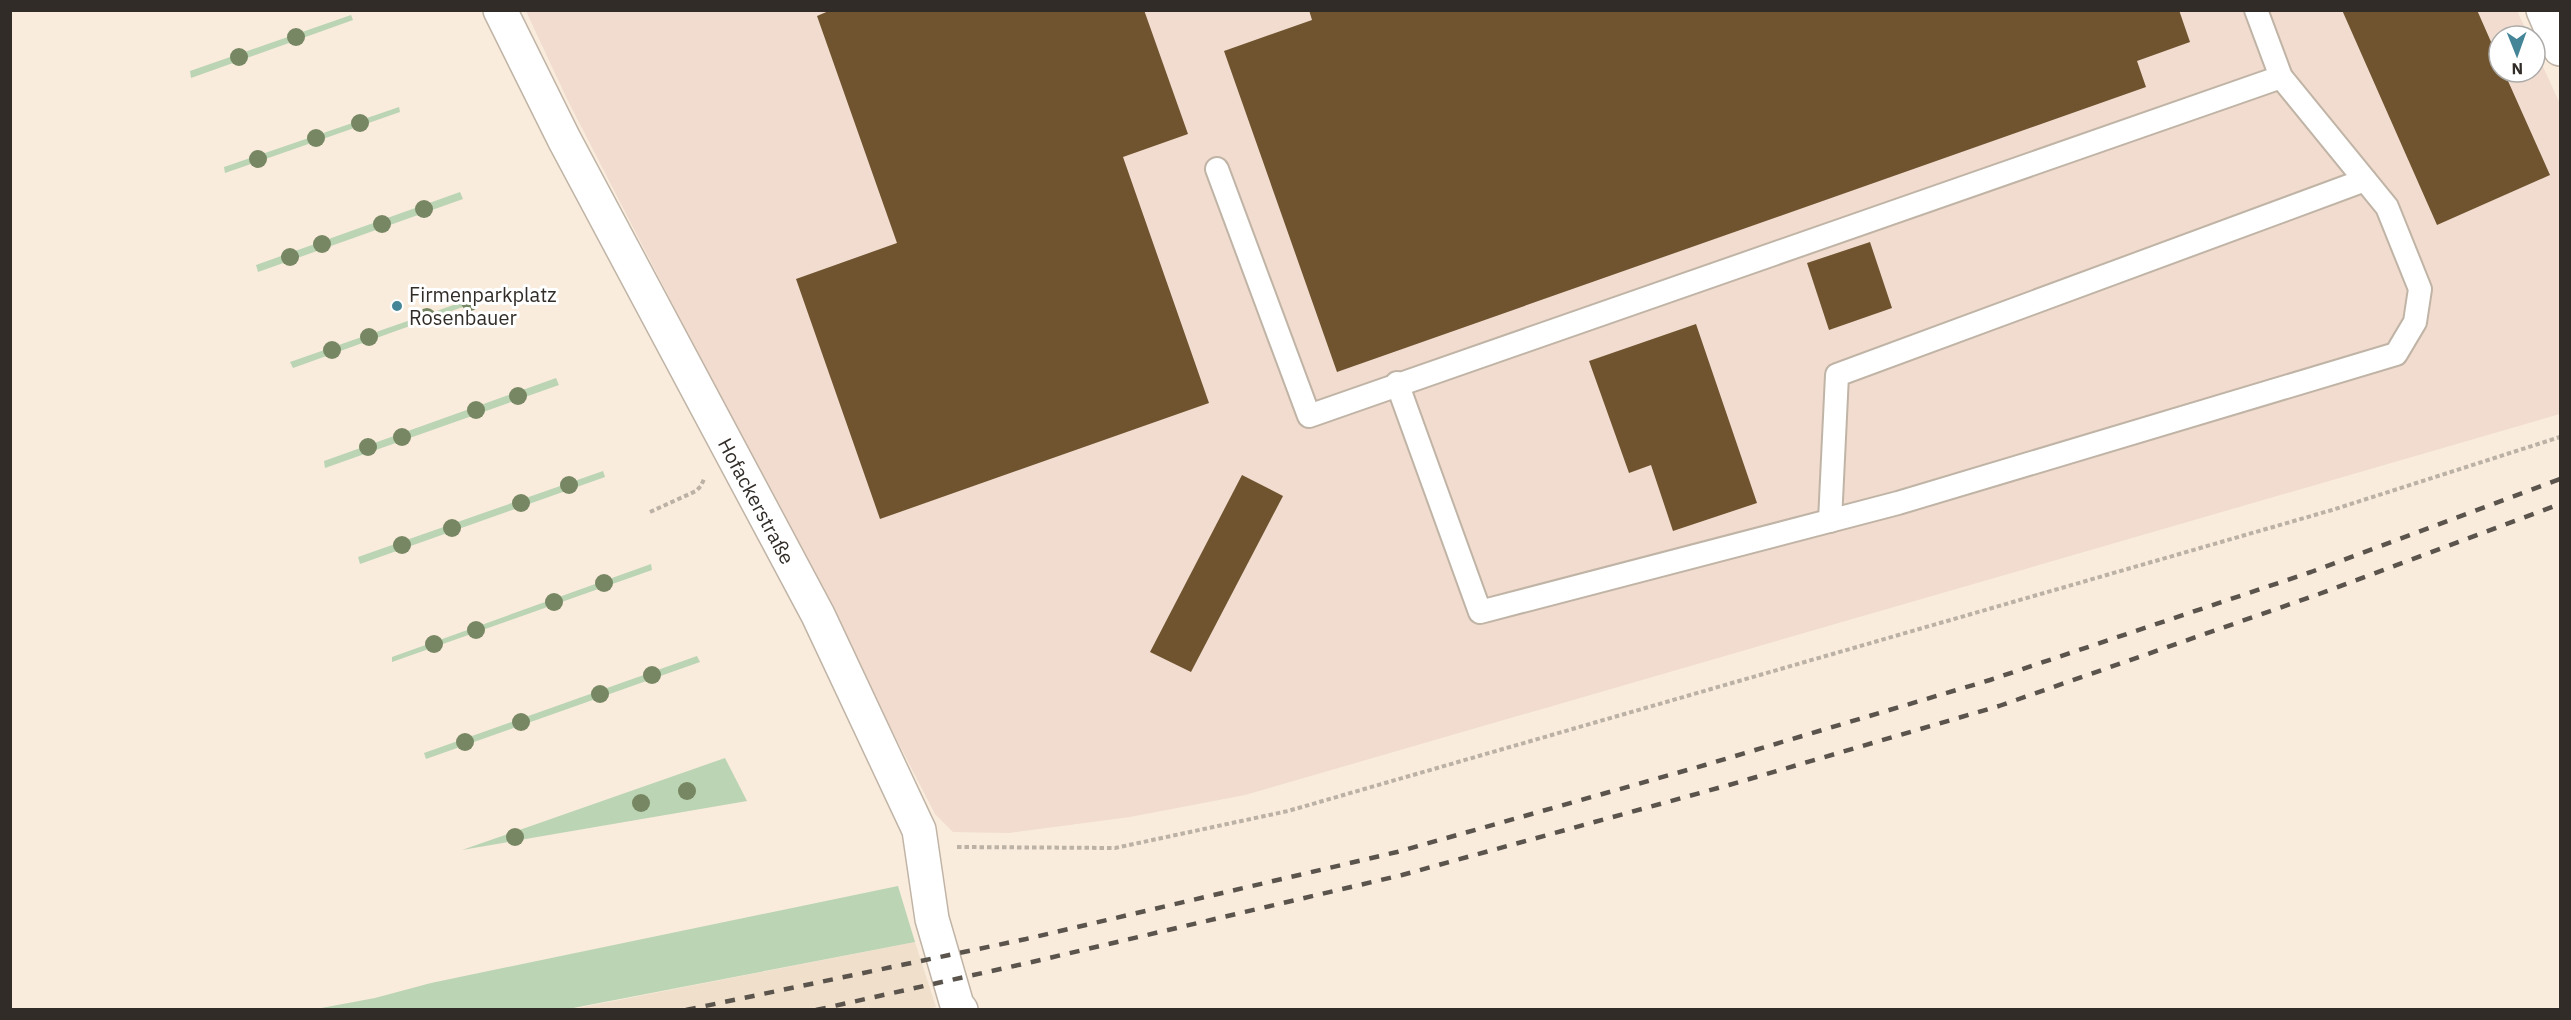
<svg xmlns="http://www.w3.org/2000/svg" width="2571" height="1020" viewBox="0 0 2571 1020" font-family="'IBM Plex Sans',sans-serif">
  <rect width="100%" height="100%" fill="#f9ecdd"/>
  <!-- built -->
  <path fill="#f0dfcb" d="M915 942 936 1007 924 1010H568Z"/>
  <!-- industrial -->
  <path fill="#f1dccf" d="M526 11H2517L2529 36H2499V72H2535V49L2560 104V414L1245 795 1130 817 1009 833 953 832 935 814 567 99Z"/>
  <!-- green -->
  <g fill="#bbd4b3">
    <path d="M351 15 353 20 191 78 190 71Z"/>
    <path d="M399 107 400 112 225 173 224 167Z"/>
    <path d="M460 192 463 199 258 272 256 265Z"/>
    <path d="M508 286 510 290 293 368 290 362Z"/>
    <path d="M556 378 559 385 325 468 324 461Z"/>
    <path d="M603 471 605 477 360 564 358 557Z"/>
    <path d="M651 564 652 570 392 662V657Z"/>
    <path d="M697 656 700 662 426 759 424 753Z"/>
    <path d="M725 758 747 801 462 850Z"/>
    <path d="M898 886 915 942 568 1009H316L375 998 431 983Z"/>
  </g>
  <!-- building -->
  <g fill="#6f542f">
    <path d="M831 10H1144L1188 134 1123 157 1209 403 880 519 796 279 897 243 817 16Z"/>
    <path d="M1309 10H2179L2190 42 2137 61 2146 87 1337 372 1224 51 1312 20Z"/>
    <path d="M2342 10H2477L2499 60V72H2504L2550 175 2437 225Z"/>
    <path d="M1870 242 1892 308 1829 330 1807 263Z"/>
    <path d="M1696 324 1757 503 1673 531 1651 465 1629 473 1589 361Z"/>
    <path d="M1242 475 1283 496 1191 672 1150 652Z"/>
  </g>
  <g fill="none" stroke-linecap="round" stroke-linejoin="round">
    <!-- lane casing -->
    <g stroke="#c0b4a6" stroke-width="26">
      <g id="lane">
        <path d="M1217 169 1309 416 2281 77"/>
        <path d="M1397 383 1480 612 1898 503 2396 354 2415 322 2420 289 2387 207 2281 77 2256 10"/>
        <path d="M1830 521 1837 375 2365 180"/>
      </g>
    </g>
    <!-- street casing -->
    <g stroke="#c0b4a6" stroke-width="36">
      <g id="street">
        <path id="s1" d="M500 10 564 139 818 615 919 830 932 919 957 1005 961 1010"/>
        <path d="M2543 10 2560 49"/>
      </g>
    </g>
    <!-- path -->
    <g stroke="#bbb1a5" stroke-width="4" stroke-dasharray="4.5 3" stroke-linecap="butt">
      <path d="M650 512 696 491 701 486 704 479"/>
      <path d="M957 847 1115 848 1288 811 2332 510 2560 437"/>
    </g>
    <!-- lane -->
    <use href="#lane" stroke="#fff" stroke-width="22"/>
    <!-- street -->
    <use href="#street" stroke="#fff" stroke-width="33"/>
    <!-- rail -->
    <g stroke="#5a544d" stroke-width="4.5" stroke-dasharray="10 10" stroke-linecap="butt">
      <path d="M686 1010 1026 939 1397 852 1705 765 1990 680 2311 572 2560 479"/>
      <path d="M816 1010 1032 962 1402 875 1729 785 1999 706 2319 594 2560 504"/>
    </g>
  </g>
  <!-- trees -->
  <g fill="#788763">
    <circle cx="296" cy="37" r="9"/>
    <circle cx="239" cy="57" r="9"/>
    <circle cx="360" cy="123" r="9"/>
    <circle cx="316" cy="138" r="9"/>
    <circle cx="258" cy="159" r="9"/>
    <circle cx="424" cy="209" r="9"/>
    <circle cx="382" cy="224" r="9"/>
    <circle cx="322" cy="244" r="9"/>
    <circle cx="290" cy="257" r="9"/>
    <circle cx="470" cy="302" r="9"/>
    <circle cx="427" cy="317" r="9"/>
    <circle cx="369" cy="337" r="9"/>
    <circle cx="332" cy="350" r="9"/>
    <circle cx="518" cy="396" r="9"/>
    <circle cx="476" cy="410" r="9"/>
    <circle cx="402" cy="437" r="9"/>
    <circle cx="368" cy="447" r="9"/>
    <circle cx="569" cy="485" r="9"/>
    <circle cx="521" cy="503" r="9"/>
    <circle cx="452" cy="528" r="9"/>
    <circle cx="402" cy="545" r="9"/>
    <circle cx="604" cy="583" r="9"/>
    <circle cx="554" cy="602" r="9"/>
    <circle cx="476" cy="630" r="9"/>
    <circle cx="434" cy="644" r="9"/>
    <circle cx="652" cy="675" r="9"/>
    <circle cx="600" cy="694" r="9"/>
    <circle cx="521" cy="722" r="9"/>
    <circle cx="465" cy="742" r="9"/>
    <circle cx="687" cy="791" r="9"/>
    <circle cx="641" cy="803" r="9"/>
    <circle cx="515" cy="837" r="9"/>
  </g>
  <!-- markers -->
  <circle fill="#448597" stroke="#fff" stroke-width="2" cx="397" cy="306" r="6"/>
  <g text-anchor="middle" dominant-baseline="central" stroke-width="6" stroke-linejoin="round" paint-order="stroke">
    <!-- poi labels -->
    <g font-size="20" fill="#312c27" stroke="#fff" text-anchor="start">
      <text x="409" y="294">Firmenparkplatz<tspan x="409" dy="23">Rosenbauer</tspan></text>
    </g>
    <!-- street labels -->
    <g font-size="20" fill="#312c27" stroke="#fff">
      <text stroke="none"><textPath href="#s1" startOffset="554">Hofackerstraße</textPath></text>
    </g>
  </g>
  <!-- border -->
  <rect width="2571" height="1020" fill="none" stroke="#312c27" stroke-width="24"/>
  <!-- north arrow -->
  <g transform="translate(2517 54) rotate(179)"><circle r="28" fill="#ffffff" stroke="#adaba9" stroke-width="1.5"/>
  <path d="M0-4.5L10 22L0 15L-10 22Z" fill="#448597"/>
  <text y="-9" font-size="16" font-weight="bold" text-anchor="middle" fill="#312c27">N</text>
  </g>
</svg>
